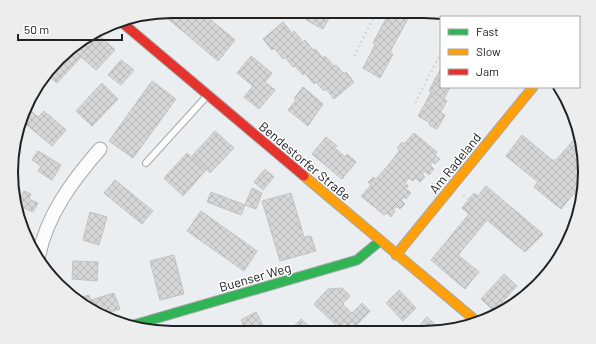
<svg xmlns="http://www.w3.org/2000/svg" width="596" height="344" viewBox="0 0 596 344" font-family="Barlow,sans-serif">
  <defs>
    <pattern id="building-cross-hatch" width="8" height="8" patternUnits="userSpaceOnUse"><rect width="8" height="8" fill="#d6d6d7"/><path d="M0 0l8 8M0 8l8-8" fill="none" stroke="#b7b7b8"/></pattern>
  </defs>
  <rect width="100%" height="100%" fill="#ebeef0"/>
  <!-- building -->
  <g fill="url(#building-cross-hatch)" stroke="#c2c2c3">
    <path d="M200 11 235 40 218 61 166 17 170 13 168 12Z"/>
    <path d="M310 11H333L323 29 306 20Z"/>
    <path d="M390 11H412L390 52 393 54 380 78 363 68 375 45 373 43Z"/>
    <path d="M283 22 292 33 294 31 303 42 305 40 313 50 315 49 323 58 325 56 334 66 336 65 344 74 346 72 354 82 334 99 326 89 324 91 316 82 314 84 305 73 303 75 295 66 293 67 285 57 283 59 274 48 272 50 263 39Z"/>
    <path d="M99 35 115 50 96 70 81 57 57 83 46 74 74 44 85 38 91 43Z"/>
    <path d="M251 56 272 73 265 82 275 90 259 109 244 97 253 86 237 73Z"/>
    <path d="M121 60 134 70 121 85 108 75Z"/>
    <path d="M441 69V82L435 79Z"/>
    <path d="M435 79 441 82V87H450L444 99 429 91Z"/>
    <path d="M152 81 176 99 133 158 109 141Z"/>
    <path d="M102 83 118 99 92 126 76 111Z"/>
    <path d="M303 87 323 104 308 126 288 110 296 100 294 98Z"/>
    <path d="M431 92 447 101 440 113 425 104Z"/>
    <path d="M425 104 445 115 437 129 429 125 430 123 418 116Z"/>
    <path d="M29 109 38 117 44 111 66 130 52 146 21 120Z"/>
    <path d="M215 131 234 148 210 173 192 156Z"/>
    <path d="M414 133 437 152 435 155 440 159 435 164 433 162 430 165 434 169 429 175 425 171 422 175 425 177 420 182 415 178 413 181 409 178 405 183 408 186 406 189 411 193 406 199 404 197 401 200 405 204 400 209 396 206 393 210 395 211 391 217 387 213 384 215 361 196 371 185 368 182 371 180 373 177 376 179 386 168 400 150 397 148 402 142 404 144Z"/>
    <path d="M579 134 582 140V184L561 209 534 187 538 182 506 156 522 135 552 160H556Z"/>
    <path d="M326 137 337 146 335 148 345 157 347 154 356 162 342 179 312 154Z"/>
    <path d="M38 151 61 165 52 180 38 171 41 166 32 160Z"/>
    <path d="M187 153 206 170 183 196 164 178Z"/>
    <path d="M265 169 274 177 263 190 254 182Z"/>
    <path d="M115 180 153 211 142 224 104 193Z"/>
    <path d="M486 186 543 234 525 252 487 220 458 255 479 272 465 289 431 260 469 214 462 208 474 193 478 196Z"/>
    <path d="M252 188 262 193 256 209 245 205Z"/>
    <path d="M24 191 31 194 29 199 38 203 33 212 17 205Z"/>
    <path d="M211 192 245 205 241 215 207 202Z"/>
    <path d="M291 193 304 237 311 236 316 251 280 261 262 201Z"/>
    <path d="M201 211 257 251 244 271 187 231Z"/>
    <path d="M90 212 107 217 99 245 83 240Z"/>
    <path d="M174 255 184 294 160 300 150 261Z"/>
    <path d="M73 261 98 262 97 281 72 279Z"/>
    <path d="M504 274 517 286 494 311 481 299Z"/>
    <path d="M342 288 350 296 342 304 352 313 362 303 370 311 352 330 344 322 339 328 314 304 328 289Z"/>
    <path d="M399 290 416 308 403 321 386 303Z"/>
    <path d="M114 293 120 309 101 315 95 312 91 300Z"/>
    <path d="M89 295 93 307 88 309 75 299Z"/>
    <path d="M256 312 265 329 258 333H247L241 320Z"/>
    <path d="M427 317 442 331 435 333H413Z"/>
    <path d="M301 319 316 333H287Z"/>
    <path d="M221 325 225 333H206Z"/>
  </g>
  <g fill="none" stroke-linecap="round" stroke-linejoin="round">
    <!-- lane casing -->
    <g stroke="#a7a9ab" stroke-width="8">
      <path id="lane" d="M146 163 206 97"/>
    </g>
    <!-- street casing -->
    <g stroke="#a7a9ab" stroke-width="15">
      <g id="street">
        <path d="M451 15 454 17"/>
        <path d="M38 259C46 216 72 181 100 149"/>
      </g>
    </g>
    <!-- fast casing -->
    <g stroke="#a7a9ab" stroke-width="11">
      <path id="fast" d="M130 326 357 260 380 241"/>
    </g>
    <!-- slow casing -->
    <g stroke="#a7a9ab" stroke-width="11">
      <g id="slow">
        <path d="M304 176 475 320"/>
        <path d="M396 255 533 87"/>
      </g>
    </g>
    <!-- jam casing -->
    <g stroke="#a7a9ab" stroke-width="11">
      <path id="jam" d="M119 20 304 176"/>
    </g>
    <!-- path -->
    <g stroke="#d5d6d6" stroke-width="2.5" stroke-dasharray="2 3" stroke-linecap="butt">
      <path d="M354 56 377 11"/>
      <path d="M415 103 441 53"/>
      <path d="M463 195 469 200"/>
    </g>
    <!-- lane -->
    <use href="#lane" stroke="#fcfcfd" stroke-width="6"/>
    <!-- street -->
    <use href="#street" stroke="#fcfcfd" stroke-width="13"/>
    <!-- fast -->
    <use href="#fast" stroke="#30b455" stroke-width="9"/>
    <!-- slow -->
    <use href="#slow" stroke="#ff9f0a" stroke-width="9"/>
    <!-- jam -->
    <use href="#jam" stroke="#e5322d" stroke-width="9"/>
  </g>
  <g text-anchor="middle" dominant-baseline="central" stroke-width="3" stroke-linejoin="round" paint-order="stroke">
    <!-- street labels -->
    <g font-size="13" fill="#202223" stroke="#fff">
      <text transform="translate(305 161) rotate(40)">Bendestorfer Straße</text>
      <text transform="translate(455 163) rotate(-51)">Am Radeland</text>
      <text transform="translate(255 277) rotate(-16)">Buenser Weg</text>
    </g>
  </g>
  <!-- crop -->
  <path d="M0 0H596V344H0ZM172 18H424A154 154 0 0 1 578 172V172A154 154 0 0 1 424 326H172A154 154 0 0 1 18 172V172A154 154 0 0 1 172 18Z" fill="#ededed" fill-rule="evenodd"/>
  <path fill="none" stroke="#202223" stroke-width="2" d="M172 18H424A154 154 0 0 1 578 172V172A154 154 0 0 1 424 326H172A154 154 0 0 1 18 172V172A154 154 0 0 1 172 18Z"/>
  <!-- legend -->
  <rect x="440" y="16" width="140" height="72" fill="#ffffff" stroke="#a6a7a7"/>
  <rect x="448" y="29" width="20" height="6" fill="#30b455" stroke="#a6a7a7"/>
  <text x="476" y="36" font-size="12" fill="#202223">Fast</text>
  <rect x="448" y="49" width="20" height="6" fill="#ff9f0a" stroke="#a6a7a7"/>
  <text x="476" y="56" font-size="12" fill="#202223">Slow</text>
  <rect x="448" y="69" width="20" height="6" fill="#e5322d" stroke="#a6a7a7"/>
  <text x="476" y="76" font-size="12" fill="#202223">Jam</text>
  <!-- scale -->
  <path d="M18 34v6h104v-6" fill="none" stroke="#202223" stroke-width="2"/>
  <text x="24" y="34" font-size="12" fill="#202223" stroke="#ffffff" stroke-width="3" paint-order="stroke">50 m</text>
</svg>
